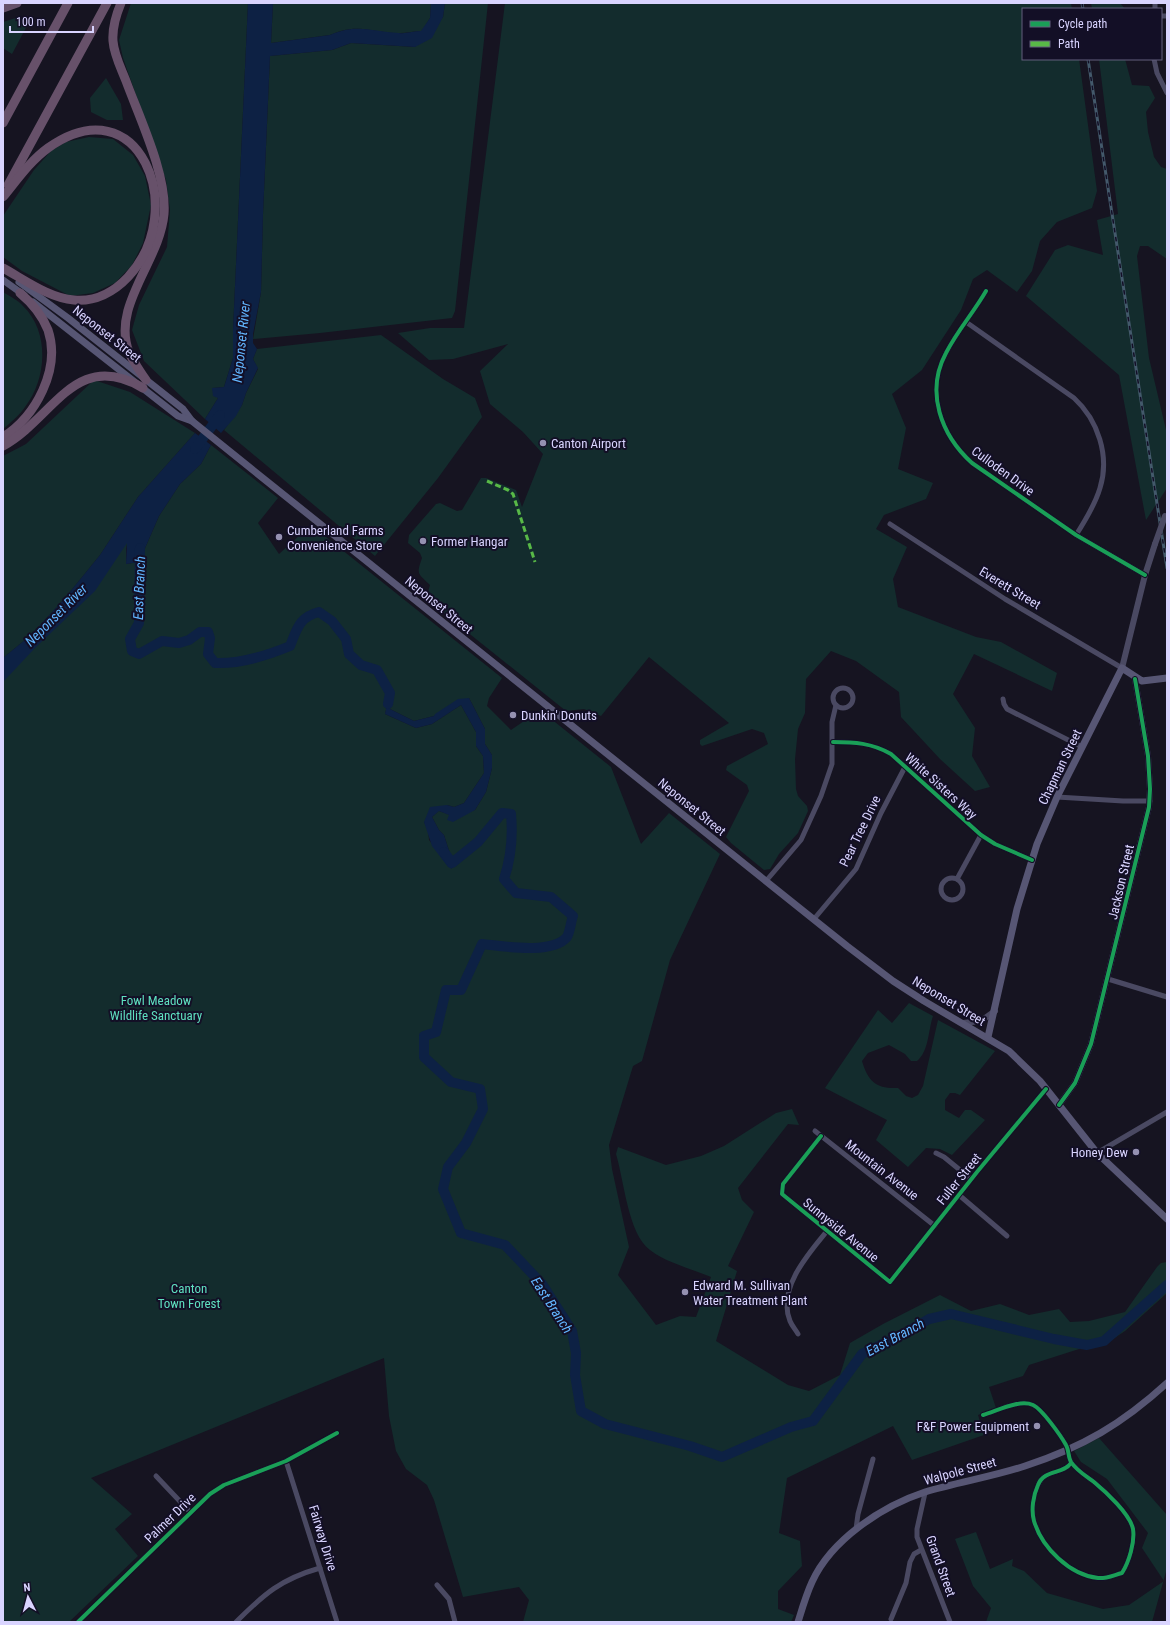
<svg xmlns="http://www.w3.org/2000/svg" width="1170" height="1625" viewBox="0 0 1170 1625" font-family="'Roboto Condensed',sans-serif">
  <rect width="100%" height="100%" fill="#161421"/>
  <!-- green -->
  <g fill="#132c2d" fill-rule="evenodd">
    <path d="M131 3H248L233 330V358L224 387 213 388 218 398 205 419 144 361 132 330 139 305 167 247 170 210 166 180 123 58 119 40Z"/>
    <path d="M273 3H431L430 18 422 31C415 31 407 33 400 33 372 33 359 22 330 35L271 43Z"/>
    <path d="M445 3H488L455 311 452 318 320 333 253 339 261 292 263 214 270 56 332 50 351 43 415 47 443 17Z"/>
    <path d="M505 3H1071L1072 9H1023V59H1079L1097 191 1092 208 1057 222 1040 241 1032 271 1017 292 987 270 973 279 961 310 922 370 892 394 906 428 898 469 933 483 926 499 884 515 876 529 907 547 893 579 898 607 976 637 1001 642 1057 673 1052 691 974 654 953 694 975 728 972 756 990 787 975 791 940 759 901 717 899 692 856 661 831 651 806 679 805 713 798 729 795 759 796 789 798 796 807 806 808 811 798 833 779 854 770 869 764 870 731 843 726 837 749 791 747 785 726 770 727 766 768 744 764 733 752 729 702 746 700 744V740L729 723 649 657 601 716 584 709 566 711 426 599 430 585C418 573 416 575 422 558L420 553 408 543 409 535 436 504 440 503 457 511 462 510 481 478H486L516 490 522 507 543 454 523 432 490 404 480 371 508 344 453 359 429 360 398 333 430 328H464Z"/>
    <path d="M1091 3H1120L1125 9H1092Z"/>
    <path d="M19 17 29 22 12 54 3 48V22Z"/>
    <path d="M1099 59H1125L1132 85 1149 86 1155 98 1146 112 1148 132 1154 157 1161 167 1167 169V259L1148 246H1140L1137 256 1149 358 1167 434V488L1146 520 1119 375 1026 296 1055 250 1068 245 1103 255 1097 220 1118 214Z"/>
    <path d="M106 78 121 104 123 120H107L91 112 90 98Z"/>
    <path d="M89 137 113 139 133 155 145 176 151 205 143 243 132 265 115 283 93 293 70 296 22 271 3 257V216L34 170 51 151 66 142Z"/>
    <path d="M3 292C9 296 18 300 23 306 50 332 47 379 25 407 19 416 11 422 3 429Z"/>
    <path d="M381 335 443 379 475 398 482 417 438 478 375 556 224 430 242 405 246 393 258 369 253 359 257 349Z"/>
    <path d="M94 380 130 392 195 433 138 497 100 555 65 598 31 635 3 658V456L26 444Z"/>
    <path d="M211 445 278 498 258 523 279 554 311 525 502 678 489 698 487 706 511 730 540 710 611 767 641 844 669 813 720 854 670 960 642 1061 633 1066 609 1145 612 1169 629 1247 618 1275 656 1325 680 1316 696 1317 711 1277C692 1269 667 1263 650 1250 628 1234 624 1180 616 1154L618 1147 666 1165 701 1156 724 1146 776 1113 792 1109 799 1125 788 1124 738 1188 742 1200 754 1212 728 1266 737 1271 716 1341 788 1385 809 1391 840 1375 850 1343 883 1324 940 1295 971 1311 1000 1304 1029 1315 1059 1309 1070 1322 1089 1321 1125 1312 1157 1267 1161 1263 1167 1262V1293L1125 1331 1104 1345 1079 1349 1029 1365 1023 1376 989 1387 996 1408 978 1415 984 1435 912 1460 893 1426 787 1478 779 1533 800 1541 802 1566 778 1591V1609L794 1615 791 1622H523L529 1600 519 1587 463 1597 434 1500 427 1485 406 1469 396 1451 389 1416 384 1358 91 1478 132 1514 115 1529 138 1556 69 1622H3V669L130 531 126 549V564L139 562 159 516 180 484 201 464ZM391 689 390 709 414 721 434 716 469 698 485 729V744L492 755V768L486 792 475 810 450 815 439 811 432 817 439 830 444 835 451 857 452 869 429 840 428 830 424 822 447 805 454 807 464 803 484 773 483 756 476 746V732L461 705 432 724 416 728 385 714Z"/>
    <path d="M909 1003 933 1016C928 1031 929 1051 917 1061H911L905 1054 889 1045 868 1053 862 1061C868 1082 877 1089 898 1088L906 1096 912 1098 918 1095 923 1086 938 1020 995 1051 960 1095 955 1093H950L945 1100V1110L959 1118 965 1110H971L985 1120 952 1155 940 1149 926 1148 908 1167 876 1140 887 1120 825 1088 878 1010 892 1023Z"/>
    <path d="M1099 1438 1167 1515V1568L1152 1622H986L991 1608 973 1586 955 1539 976 1532 990 1569 1013 1559 1012 1566 1024 1571 1047 1593 1103 1609 1129 1605 1164 1581 1142 1548 1148 1533 1107 1479 1081 1462 1074 1451Z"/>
  </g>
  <!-- water -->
  <g fill="#0d2144">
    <path d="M248 3H273L271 43 330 35C358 23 372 32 399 33 406 34 414 31 421 31L430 18 431 3H445L443 17 432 38 415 47 351 43 332 50 270 56 263 214 261 292 253 334V343L257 349 253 359 258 368 246 393 242 405 236 416 221 433 205 419 218 398 213 396 212 388 224 387 233 358V330Z"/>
    <path d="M195 433 211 445 201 464 180 484 159 516 139 562 126 564 127 543 95 591 35 648 3 682V658L31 635 65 598 100 555 138 497Z"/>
    <path d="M390 689V709L414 721 434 716 435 714 458 699 469 698 485 729V744L492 755V768L486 792 475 810 453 822 447 820 449 815 439 811 432 817 439 830 444 835 451 857 452 869 448 867 432 846 424 822 430 807 447 805 454 807 464 803 484 773 483 756 476 746V732L461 705 432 724 416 728 385 714Z"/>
  </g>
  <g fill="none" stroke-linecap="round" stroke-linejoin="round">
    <!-- river -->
    <g stroke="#0d2144" stroke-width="10">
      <path d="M195 449 220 415"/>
      <path d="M140 548 139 623 130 639 132 651 139 654 162 641 179 643 189 640 200 632H208L210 638 208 654 215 663C240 664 266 656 290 646 297 629 299 617 319 612L332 621 346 639 349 654 361 665 377 670 390 693 388 704"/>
      <path d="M444 852 452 863 478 842 502 813 511 814C513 836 511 858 504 879L516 893 551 897 573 916C571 921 570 932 567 937 552 955 502 946 482 944L461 990H446L436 1032 424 1036V1057L451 1082 480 1089 483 1109 466 1143 448 1167 443 1189 461 1233 505 1245 542 1284 572 1331 576 1353 575 1375 581 1411 605 1424 690 1446 722 1457 791 1427 813 1421 862 1354 903 1334 929 1319 951 1314 1054 1339 1087 1345 1104 1341 1167 1285"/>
    </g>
    <!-- minor -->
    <g stroke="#4a4962" stroke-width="5">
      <path d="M1155 3V9"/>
      <path d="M1161 16H1167"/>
      <path d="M1154 59 1157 73 1167 93"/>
      <path d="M986 291C974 312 957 331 946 353 925 392 941 435 972 463L1076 535 1145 575"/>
      <path d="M966 322 1074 398C1098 420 1110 456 1100 488 1095 505 1085 521 1076 535"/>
      <path d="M890 524 1005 599 1122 668"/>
      <circle cx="843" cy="698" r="10"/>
      <path d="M1003 699 1004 704 1007 709 1082 747"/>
      <path d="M833 742C854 742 872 743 891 754L981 835 995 844 1032 860"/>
      <path d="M1057 797 1123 801H1150"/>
      <circle cx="952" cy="889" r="11"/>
      <path d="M957 879 981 835"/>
      <path d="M766 881 801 840 821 796 832 764V722L836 705"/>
      <path d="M814 919 856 869 881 813 905 767"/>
      <path d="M1108 979 1167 997"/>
      <path d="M815 1131 935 1226"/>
      <path d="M821 1136 783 1184 782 1194 890 1282 977 1172 1046 1089"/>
      <path d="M936 1153 944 1157 971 1179"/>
      <path d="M1097 1153 1167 1112"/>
      <path d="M959 1195 1007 1236"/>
      <path d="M798 1334C796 1330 792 1326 790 1321 777 1289 808 1254 827 1231"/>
      <path d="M983 1415C997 1411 1019 1399 1033 1405 1042 1409 1061 1436 1066 1445 1069 1450 1068 1457 1071 1462 1077 1471 1086 1476 1094 1482 1106 1492 1130 1514 1133 1529 1135 1542 1129 1562 1122 1573 1114 1575 1106 1579 1098 1578 1070 1575 1042 1548 1034 1521 1031 1510 1033 1496 1038 1485 1044 1469 1063 1475 1071 1463"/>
      <path d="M286 1461 337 1622"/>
      <path d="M156 1476 190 1512"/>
      <path d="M925 1493 917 1529V1537L950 1622"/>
      <path d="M856 1529 858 1514 873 1459"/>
      <path d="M437 1585 449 1599 455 1622"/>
      <path d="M891 1619 906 1583 910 1562 914 1554 921 1550"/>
      <path d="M78 1622 210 1494 224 1485 286 1461 337 1433"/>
      <path d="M236 1622C264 1594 281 1579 320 1568"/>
    </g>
    <!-- tertiary -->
    <g stroke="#4a4962" stroke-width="6">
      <path d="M1122 668 1145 575 1155 544"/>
      <path d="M963 1023 981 1021 995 1011"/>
      <path d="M1059 1105 1075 1083 1091 1044 1149 807 1150 789 1148 756 1135 679"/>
    </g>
    <!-- secondary -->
    <g stroke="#575674" stroke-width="7">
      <path d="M3 280 24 295"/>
      <path d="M19 282 68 318 183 409 192 421 274 487 847 946 893 981 924 1001 1009 1051 1040 1081 1097 1153 1167 1219"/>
      <path d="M33 302 178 416 192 421"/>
      <path d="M988 1037 1017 909 1037 844 1057 797 1122 668 1142 681 1167 678"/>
      <path d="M798 1622C802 1609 806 1595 812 1582 831 1540 882 1506 925 1492 958 1482 992 1477 1025 1466 1083 1447 1122 1424 1167 1383"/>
    </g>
    <!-- motorway -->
    <g stroke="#67516a" stroke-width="9">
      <path d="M121 3C116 15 112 27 113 41 114 55 121 68 126 81 140 119 167 175 164 214 160 261 111 306 129 352 133 362 140 371 146 380"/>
      <path d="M3 8 17 3"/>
      <path d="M3 123 68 3"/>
      <path d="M8 185 107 3"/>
      <path d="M3 197C17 180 30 161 48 148 139 83 190 210 128 277 114 292 95 302 74 300 49 298 25 280 3 268"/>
      <path d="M3 437C36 416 61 369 48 330 42 315 32 303 20 293"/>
      <path d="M3 446C54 418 75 348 143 388"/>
    </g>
    <!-- rail casing -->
    <g stroke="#43596b" stroke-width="3">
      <g id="rail">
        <path d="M1082 3 1083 9"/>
        <path d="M1088 59 1167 568"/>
      </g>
    </g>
    <!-- rail -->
    <use href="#rail" stroke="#130f26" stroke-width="1.5" stroke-dasharray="4.5" stroke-linecap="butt"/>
    <!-- tertiary-bridge -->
    <path stroke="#4a4962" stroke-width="6" d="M1155 544 1165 516"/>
    <!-- quiet -->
    <path stroke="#58b947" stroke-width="3" stroke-dasharray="6 3" stroke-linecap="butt" d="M487 481 508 490 513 494 535 562"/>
    <!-- cycleway casing -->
    <g stroke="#130f26" stroke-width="6">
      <g id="cycleway">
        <path d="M986 291C974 312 957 331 946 353 925 392 941 435 972 463L1076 535 1145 575"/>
        <path d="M833 742C854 742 872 743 891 754L981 835 995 844 1032 860"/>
        <path d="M1059 1105 1075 1083 1091 1044 1149 807 1150 789 1148 756 1135 679"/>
        <path d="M821 1136 783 1184 782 1194 890 1282 977 1172 1046 1089"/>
        <path d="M983 1415C997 1411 1019 1399 1033 1405 1042 1409 1061 1436 1066 1445 1069 1450 1068 1457 1071 1462 1077 1471 1086 1476 1094 1482 1106 1492 1130 1514 1133 1529 1135 1542 1129 1562 1122 1573 1114 1575 1106 1579 1098 1578 1070 1575 1042 1548 1034 1521 1031 1510 1033 1496 1038 1485 1044 1469 1063 1475 1071 1463"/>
        <path d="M78 1622 210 1494 224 1485 286 1461 337 1433"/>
      </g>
    </g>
    <!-- cycleway -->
    <use href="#cycleway" stroke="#1a9f57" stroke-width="4"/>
  </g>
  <!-- markers -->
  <g fill="#9591b1" stroke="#130f26" stroke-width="1.5">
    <circle cx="543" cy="443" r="4"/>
    <circle cx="279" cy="537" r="4"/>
    <circle cx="423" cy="541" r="4"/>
    <circle cx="513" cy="715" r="4"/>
    <circle cx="1136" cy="1152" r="4"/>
    <circle cx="685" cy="1292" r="4"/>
    <circle cx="1037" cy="1426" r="4"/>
  </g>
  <g text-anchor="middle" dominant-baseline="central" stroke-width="4" stroke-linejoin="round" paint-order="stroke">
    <!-- street labels -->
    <g font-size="13" fill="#d9d4ff" stroke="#130f26">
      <text transform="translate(107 334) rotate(38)">Neponset Street</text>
      <text transform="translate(1003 471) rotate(36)">Culloden Drive</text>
      <text transform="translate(1010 588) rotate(31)">Everett Street</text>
      <text transform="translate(439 605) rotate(39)">Neponset Street</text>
      <text transform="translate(1060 767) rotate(-64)">Chapman Street</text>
      <text transform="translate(941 786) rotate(42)">White Sisters Way</text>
      <text transform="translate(692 807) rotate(39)">Neponset Street</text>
      <text transform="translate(860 831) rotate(-64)">Pear Tree Drive</text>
      <text transform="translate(1121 882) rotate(-77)">Jackson Street</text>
      <text transform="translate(949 1001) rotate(31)">Neponset Street</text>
      <text transform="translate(882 1170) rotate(38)">Mountain Avenue</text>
      <text transform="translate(959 1179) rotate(-51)">Fuller Street</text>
      <text transform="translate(841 1230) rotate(39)">Sunnyside Avenue</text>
      <text transform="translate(960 1471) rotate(-15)">Walpole Street</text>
      <text transform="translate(170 1518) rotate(-44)">Palmer Drive</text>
      <text transform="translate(323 1538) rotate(73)">Fairway Drive</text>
      <text transform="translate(941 1566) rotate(70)">Grand Street</text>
    </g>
    <!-- poi labels -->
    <g font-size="13" fill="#d9d4ff" stroke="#130f26" text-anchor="start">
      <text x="551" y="443">Canton Airport</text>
      <text x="287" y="530">Cumberland Farms<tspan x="287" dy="15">Convenience Store</tspan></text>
      <text x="431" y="541">Former Hangar</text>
      <text x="521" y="715">Dunkin' Donuts</text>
      <text x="1128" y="1152" text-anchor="end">Honey Dew</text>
      <text x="693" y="1285">Edward M. Sullivan<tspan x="693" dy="15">Water Treatment Plant</tspan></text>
      <text x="1029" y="1426" text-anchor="end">F&amp;F Power Equipment</text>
    </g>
    <!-- park labels -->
    <g font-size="13" fill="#5fe0c0" stroke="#130f26">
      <text x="156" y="1000">Fowl Meadow<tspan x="156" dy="15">Wildlife Sanctuary</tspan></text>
      <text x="189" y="1288">Canton<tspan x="189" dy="15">Town Forest</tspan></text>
    </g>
    <!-- water labels -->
    <g font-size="14" font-style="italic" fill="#62b6ff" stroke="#130f26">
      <text transform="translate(241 342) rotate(-84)">Neponset River</text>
      <text transform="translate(139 588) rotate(-88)">East Branch</text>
      <text transform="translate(56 615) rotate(-45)">Neponset River</text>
      <text transform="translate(552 1305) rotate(57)">East Branch</text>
      <text transform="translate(895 1337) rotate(-28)">East Branch</text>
    </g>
  </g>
  <!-- border -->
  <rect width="1170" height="1625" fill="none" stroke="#d9d4ff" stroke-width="8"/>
  <!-- legend -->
  <rect x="1022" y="8" width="140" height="52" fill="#130f26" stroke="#625e7d"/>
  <rect x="1030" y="21" width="20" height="6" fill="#1a9f57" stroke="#625e7d"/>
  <text x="1058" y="28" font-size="12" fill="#d9d4ff">Cycle path</text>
  <rect x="1030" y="41" width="20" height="6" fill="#58b947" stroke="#625e7d"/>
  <text x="1058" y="48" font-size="12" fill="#d9d4ff">Path</text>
  <!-- north arrow -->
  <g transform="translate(28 1597) rotate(354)" stroke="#130f26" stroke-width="3" paint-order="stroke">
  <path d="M0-3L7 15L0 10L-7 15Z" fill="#d9d4ff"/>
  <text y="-6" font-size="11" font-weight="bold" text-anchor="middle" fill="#d9d4ff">N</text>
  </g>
  <!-- scale -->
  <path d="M10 26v6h83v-6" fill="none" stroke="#d9d4ff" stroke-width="2"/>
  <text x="16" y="26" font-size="12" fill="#d9d4ff" stroke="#130f26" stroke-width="3" paint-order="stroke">100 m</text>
</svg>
